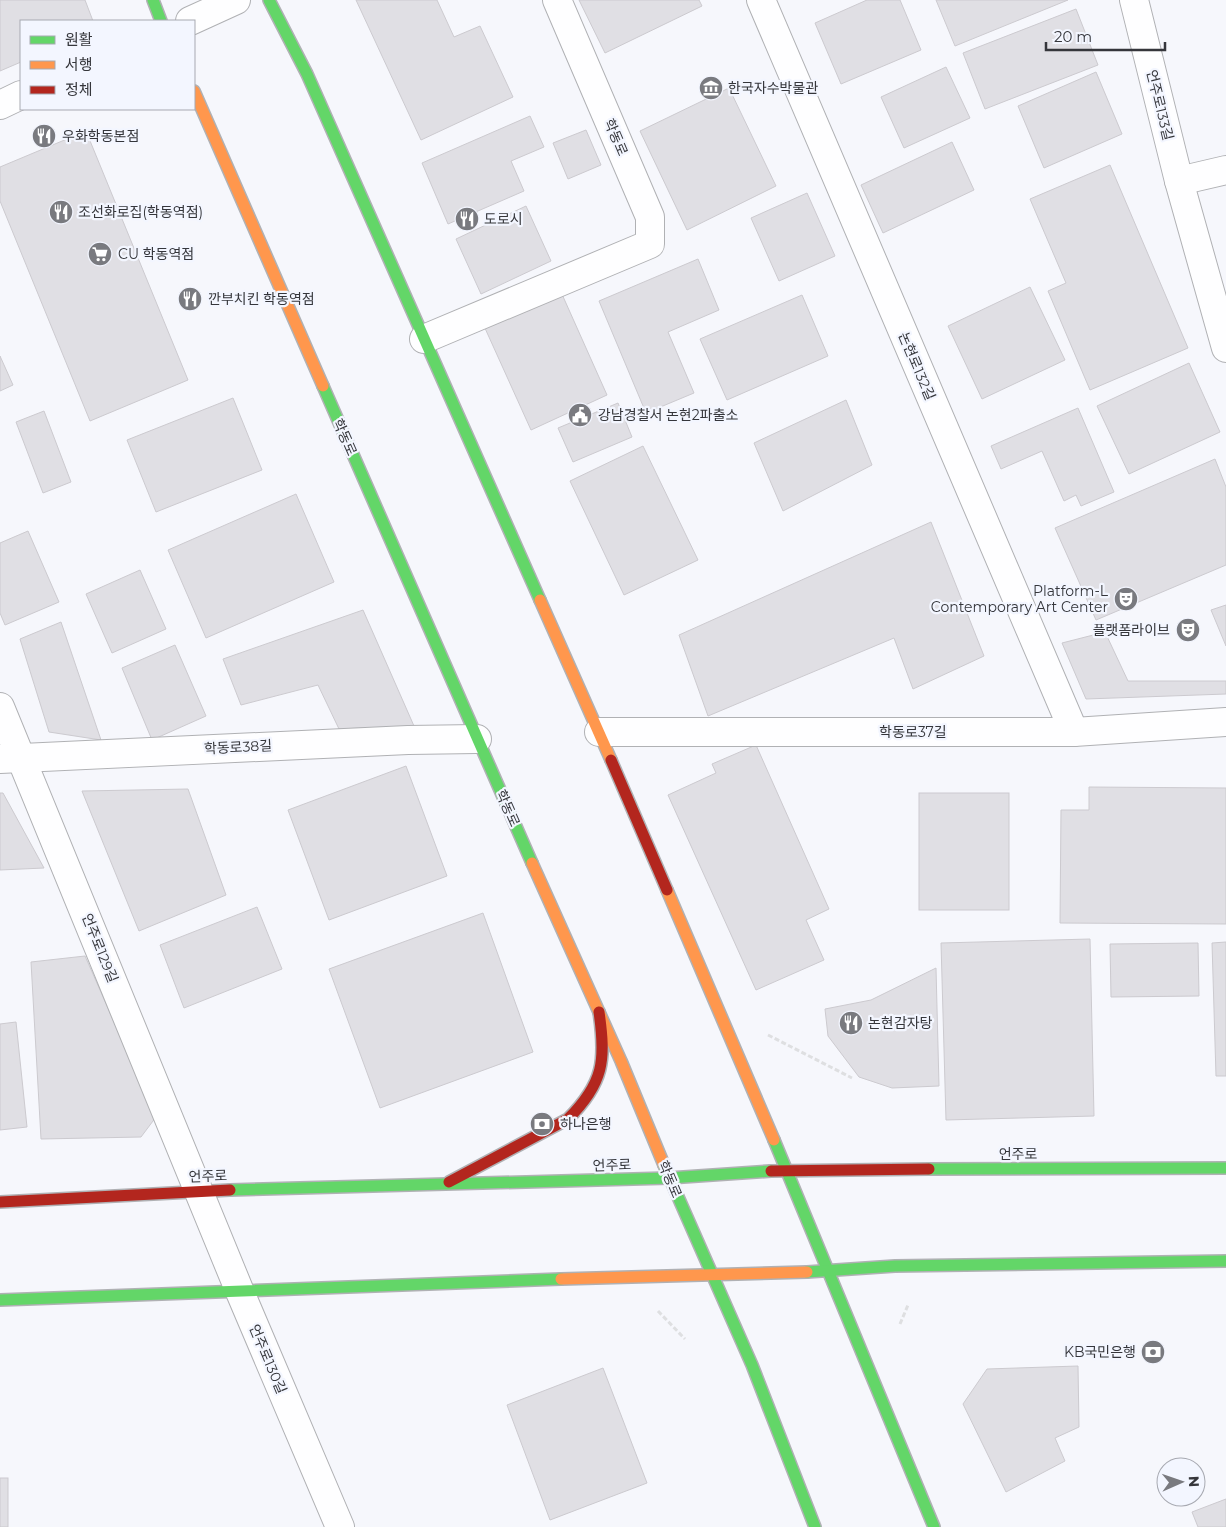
<svg xmlns="http://www.w3.org/2000/svg" width="1226" height="1527" viewBox="0 0 1226 1527" font-family="Montserrat,'Noto Sans KR',sans-serif">
  <rect width="100%" height="100%" fill="#f6f7fc"/>
  <!-- building -->
  <g fill="#e0dfe4" stroke="#cccacf">
    <path d="M0 0H85L93 21H21V62L0 71Z"/>
    <path d="M356 0H437L454 37 480 26 513 97 421 140Z"/>
    <path d="M579 0H699L702 6 605 53Z"/>
    <path d="M867 0H900L921 50 841 84 815 23Z"/>
    <path d="M936 0H1068L955 46Z"/>
    <path d="M1076 9 1098 65 985 109 963 53Z"/>
    <path d="M946 67 970 118 904 148 881 97Z"/>
    <path d="M1096 72 1122 134 1044 168 1018 106Z"/>
    <path d="M729 88 776 186 687 230 640 131Z"/>
    <path d="M530 116 544 147 511 161 524 191 448 224 422 163Z"/>
    <path d="M586 130 601 165 568 179 553 143Z"/>
    <path d="M86 131 188 380 90 421 0 201V167Z"/>
    <path d="M952 142 974 190 883 233 861 185Z"/>
    <path d="M1110 165 1188 348 1090 390 1048 291 1066 283 1030 199Z"/>
    <path d="M807 193 835 256 779 281 751 218Z"/>
    <path d="M526 206 551 261 481 294 456 239Z"/>
    <path d="M698 259 719 310 668 332 694 393 646 413 599 301Z"/>
    <path d="M1030 287 1065 360 982 399 948 326Z"/>
    <path d="M561 292 607 395 531 430 484 326Z"/>
    <path d="M802 295 828 356 727 400 700 339Z"/>
    <path d="M0 356 13 385 0 391Z"/>
    <path d="M1189 363 1220 432 1129 474 1097 406Z"/>
    <path d="M233 398 262 470 156 512 127 440Z"/>
    <path d="M846 400 872 465 783 511 754 443Z"/>
    <path d="M618 403 632 437 573 462 558 428Z"/>
    <path d="M1078 408 1114 492 1081 506 1076 495 1064 501 1042 451 1001 469 991 446Z"/>
    <path d="M44 411 71 482 43 493 16 422Z"/>
    <path d="M643 446 698 560 624 595 570 481Z"/>
    <path d="M1215 459 1226 487V565L1096 620 1055 528Z"/>
    <path d="M296 494 334 582 206 638 168 550Z"/>
    <path d="M931 522 984 656 913 689 894 638 708 716 679 635Z"/>
    <path d="M28 531 59 602 5 625 0 613V543Z"/>
    <path d="M140 570 166 629 112 653 86 594Z"/>
    <path d="M1226 605V646L1211 610Z"/>
    <path d="M363 610 414 726 339 729 318 685 241 705 223 659Z"/>
    <path d="M61 622 101 740 49 732 20 639Z"/>
    <path d="M1105 632 1128 681H1226V694L1086 699 1062 643Z"/>
    <path d="M175 645 206 716 152 740 122 668Z"/>
    <path d="M756 745 829 909 806 920 824 960 756 990 668 795 716 773 712 764Z"/>
    <path d="M406 766 447 876 329 920 288 810Z"/>
    <path d="M1089 787 1226 788V924L1060 923 1061 810H1089Z"/>
    <path d="M188 789 226 895 139 931 82 791Z"/>
    <path d="M0 793H3L44 868 0 870Z"/>
    <rect x="919" y="793" width="90" height="117"/>
    <path d="M257 907 282 969 184 1008 160 945Z"/>
    <path d="M483 913 533 1052 380 1108 329 969Z"/>
    <path d="M1090 939 1094 1116 946 1120 941 943Z"/>
    <path d="M1226 942V1076H1216L1212 943Z"/>
    <path d="M1198 943 1199 996 1111 997 1110 944Z"/>
    <path d="M85 956 156 1117 141 1137 41 1139 31 962Z"/>
    <path d="M936 968 939 1086 892 1088 859 1077 828 1036 825 1009 871 1000Z"/>
    <path d="M16 1022 27 1127 0 1130V1024Z"/>
    <path d="M1078 1366 1079 1427 1055 1438 1065 1461 1006 1492 963 1404 987 1369Z"/>
    <path d="M603 1368 647 1483 550 1520 507 1405Z"/>
    <rect x="0" y="1478" width="8" height="49"/>
    <path d="M1226 1499V1527H1198L1192 1512Z"/>
  </g>
  <g fill="none" stroke-linecap="round" stroke-linejoin="round">
    <!-- street casing -->
    <g stroke="#b0b1b4" stroke-width="30">
      <g id="street">
        <path d="M761 0 1074 732"/>
        <path d="M1134 0 1179 181 1226 348"/>
        <path d="M190 21 236 0"/>
        <path d="M0 105 21 95"/>
        <path d="M1179 181 1226 170"/>
        <path d="M424 339 650 244V217L557 0"/>
        <path d="M0 707 240 1292 340 1527"/>
        <path d="M599 732H1074L1226 722"/>
        <path d="M0 759 408 740 477 739"/>
      </g>
    </g>
    <!-- fast casing -->
    <g stroke="#b0b1b4" stroke-width="14">
      <g id="fast">
        <path d="M153 0 161 21"/>
        <path d="M269 0 307 74 540 600"/>
        <path d="M323 386 532 863"/>
        <path d="M774 1140 934 1527"/>
        <path d="M664 1165 752 1365 815 1527"/>
        <path d="M929 1169 1226 1168"/>
        <path d="M230 1190 669 1178 771 1171"/>
        <path d="M807 1272 895 1266 1226 1261"/>
        <path d="M0 1300 561 1279"/>
      </g>
    </g>
    <!-- slow casing -->
    <g stroke="#b0b1b4" stroke-width="14">
      <g id="slow">
        <path d="M194 91 323 386"/>
        <path d="M540 600 611 760"/>
        <path d="M532 863 621 1061 664 1165"/>
        <path d="M667 890 774 1140"/>
        <path d="M561 1279 807 1272"/>
      </g>
    </g>
    <!-- jam casing -->
    <g stroke="#b0b1b4" stroke-width="14">
      <g id="jam">
        <path d="M611 760 667 890"/>
        <path d="M771 1171 929 1169"/>
        <path d="M449 1182 568 1119C604 1083 606 1060 599 1012"/>
        <path d="M0 1202 230 1190"/>
      </g>
    </g>
    <!-- path -->
    <g stroke="#dedfe1" stroke-width="3" stroke-dasharray="5 2.5" stroke-linecap="butt">
      <path d="M768 1035 852 1078"/>
      <path d="M658 1311 685 1339"/>
      <path d="M900 1324 908 1305"/>
    </g>
    <!-- street -->
    <use href="#street" stroke="#fefeff" stroke-width="28"/>
    <!-- fast -->
    <use href="#fast" stroke="#63d668" stroke-width="11"/>
    <!-- slow -->
    <use href="#slow" stroke="#ff974d" stroke-width="11"/>
    <!-- jam -->
    <use href="#jam" stroke="#b3261e" stroke-width="11"/>
  </g>
  <!-- icons -->
  <defs>
    <g id="museum-disc" transform="scale(1.25)"><circle r="9.5" fill="#797a7f" stroke="#f3f6ff"/><path d="M0-6L6-3V-2H-6V-3ZM-5-1h2V3h-2ZM-1-1h2V3h-2ZM3-1h2V3H3ZM-6 4H6V6H-6Z" fill="#fff"/></g>
    <g id="restaurant-disc" transform="scale(1.25)"><circle r="9.5" fill="#797a7f" stroke="#f3f6ff"/><path d="M-5-6h1v4h1v-4h1v4h1v-4h1v5L-1.5 .5V6h-2V.5L-5-1ZM5-6V6H3V1.5H1.5Q1.5-4 5-6Z" fill="#fff"/></g>
    <g id="supermarket-disc" transform="scale(1.25)"><circle r="9.5" fill="#797a7f" stroke="#f3f6ff"/><path d="M-6-5.5h2.5l.6 2H6L4.5 2H-2.5L-4.4-4H-6ZM-1.5 3.2a1.3 1.3 0 1 0 .1 0ZM3 3.2a1.3 1.3 0 1 0 .1 0Z" fill="#fff"/></g>
    <g id="civic-disc" transform="scale(1.25)"><circle r="9.5" fill="#797a7f" stroke="#f3f6ff"/><path d="M-.6-6.5H3V-4.5H.6V-3L4-1V1h2V6H-6V1h2V-1L-.6-3ZM-1.2 2.5V6h2.4V2.5Z" fill="#fff"/></g>
    <g id="theatre-disc" transform="scale(1.25)"><circle r="9.5" fill="#797a7f" stroke="#f3f6ff"/><path d="M-5-5.5Q0-4 5-5.5V0Q5 5 0 6Q-5 5-5 0ZM-3.3-2.5H-1v1.5H-3.3ZM1-2.5H3.3v1.5H1ZM-2.8 1Q0 5.5 2.8 1Z" fill="#fff"/></g>
    <g id="bank-disc" transform="scale(1.25)"><circle r="9.5" fill="#797a7f" stroke="#f3f6ff"/><path d="M-6-4H6V4H-6ZM0-2.3a2.3 2.3 0 1 0 0 4.6a2.3 2.3 0 1 0 0-4.6Z" fill="#fff"/></g>
  </defs>
  <g fill-rule="evenodd">
    <use href="#museum-disc" x="711" y="88"/>
    <use href="#restaurant-disc" x="44" y="136"/>
    <use href="#restaurant-disc" x="61" y="212"/>
    <use href="#restaurant-disc" x="467" y="219"/>
    <use href="#supermarket-disc" x="100" y="254"/>
    <use href="#restaurant-disc" x="190" y="299"/>
    <use href="#civic-disc" x="580" y="415"/>
    <use href="#theatre-disc" x="1126" y="599"/>
    <use href="#theatre-disc" x="1188" y="630"/>
    <use href="#restaurant-disc" x="851" y="1023"/>
    <use href="#bank-disc" x="542" y="1124"/>
    <use href="#bank-disc" x="1153" y="1352"/>
  </g>
  <g text-anchor="middle" dominant-baseline="central" stroke-width="4.5" stroke-linejoin="round" paint-order="stroke">
    <!-- poi labels -->
    <g font-size="14" fill="#35363b" stroke="#f3f6ff" text-anchor="start">
      <text x="728" y="88">한국자수박물관</text>
      <text x="62" y="136">우화학동본점</text>
      <text x="78" y="212">조선화로집(학동역점)</text>
      <text x="484" y="219">도로시</text>
      <text x="118" y="254">CU 학동역점</text>
      <text x="208" y="299">깐부치킨 학동역점</text>
      <text x="598" y="415">강남경찰서 논현2파출소</text>
      <text x="1108" y="591" text-anchor="end">Platform-L<tspan x="1108" dy="16">Contemporary Art Center</tspan></text>
      <text x="1170" y="630" text-anchor="end">플랫폼라이브</text>
      <text x="868" y="1023">논현감자탕</text>
      <text x="560" y="1124">하나은행</text>
      <text x="1136" y="1352" text-anchor="end">KB국민은행</text>
    </g>
    <!-- street labels -->
    <g font-size="14" fill="#35363b" stroke="#f3f6ff">
      <text transform="translate(1160 105) rotate(76)">언주로133길</text>
      <text transform="translate(616 137) rotate(67)">학동로</text>
      <text transform="translate(917 366) rotate(67)">논현로132길</text>
      <text transform="translate(345 437) rotate(66)">학동로</text>
      <text x="913" y="732">학동로37길</text>
      <text transform="translate(238 747) rotate(-3)">학동로38길</text>
      <text transform="translate(508 808) rotate(66)">학동로</text>
      <text transform="translate(100 948) rotate(68)">언주로129길</text>
      <text x="1018" y="1154">언주로</text>
      <text transform="translate(612 1165) rotate(-2)">언주로</text>
      <text transform="translate(208 1176) rotate(-2)">언주로</text>
      <text transform="translate(670 1179) rotate(67)">학동로</text>
      <text transform="translate(268 1359) rotate(67)">언주로130길</text>
    </g>
  </g>
  <!-- legend -->
  <rect x="20" y="20" width="175" height="90" fill="#f3f6ff" stroke="#a7a9b1"/>
  <rect x="30" y="36" width="25" height="8" fill="#63d668" stroke="#a7a9b1"/>
  <text x="65" y="45" font-size="15" fill="#35363b">원활</text>
  <rect x="30" y="61" width="25" height="8" fill="#ff974d" stroke="#a7a9b1"/>
  <text x="65" y="70" font-size="15" fill="#35363b">서행</text>
  <rect x="30" y="86" width="25" height="8" fill="#b3261e" stroke="#a7a9b1"/>
  <text x="65" y="95" font-size="15" fill="#35363b">정체</text>
  <!-- north arrow -->
  <g transform="translate(1181 1482) rotate(88)"><circle r="24" fill="#f3f6ff" stroke="#a7a9b1"/>
  <path d="M0-4L9 19L0 12L-9 19Z" fill="#797a7f"/>
  <text y="-8" font-size="14" font-weight="bold" text-anchor="middle" fill="#35363b">N</text>
  </g>
  <!-- scale -->
  <path d="M1046 42v8h119v-8" fill="none" stroke="#35363b" stroke-width="2.5"/>
  <text x="1054" y="42" font-size="15" fill="#35363b" stroke="#f3f6ff" stroke-width="4" paint-order="stroke">20 m</text>
</svg>
